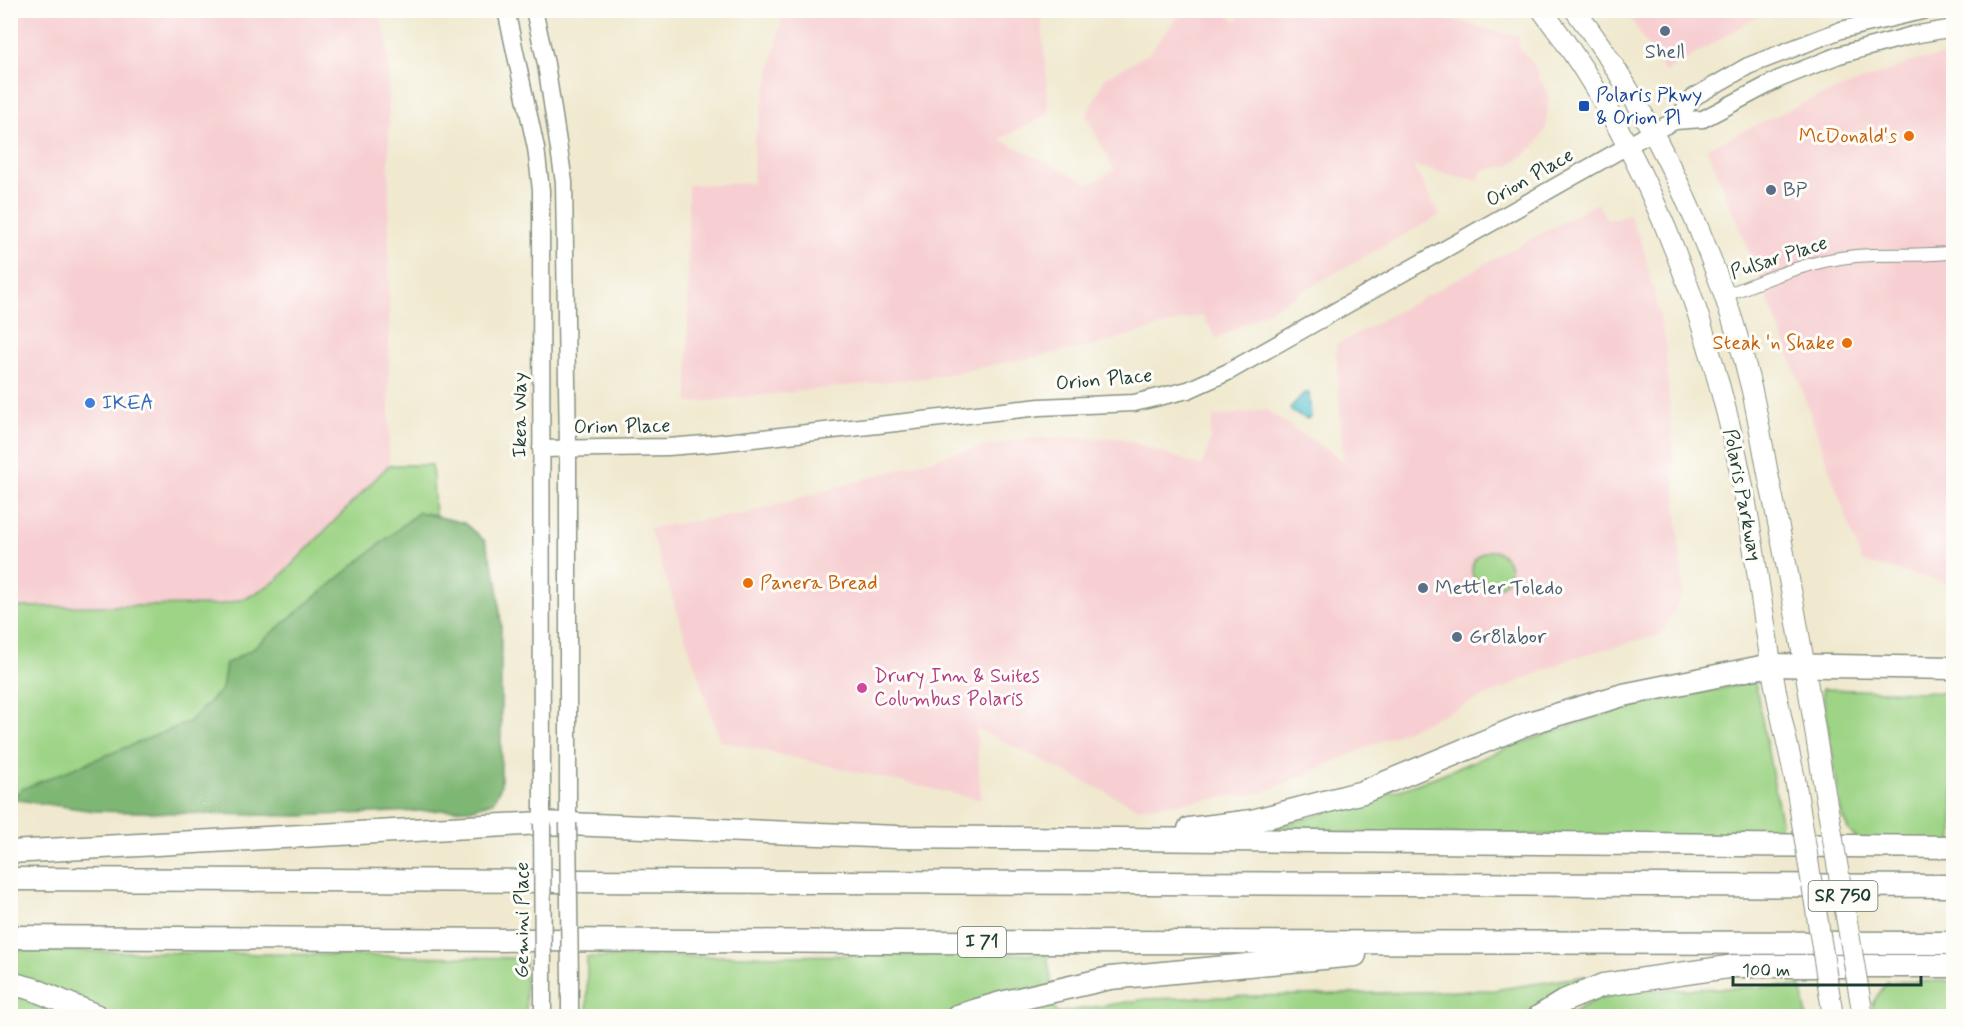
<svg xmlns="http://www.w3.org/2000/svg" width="1964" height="1027" viewBox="0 0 1964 1027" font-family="Mynerve,sans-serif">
  <rect width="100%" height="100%" fill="#fdfcf7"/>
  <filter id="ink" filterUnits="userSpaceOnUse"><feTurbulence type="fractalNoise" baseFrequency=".0167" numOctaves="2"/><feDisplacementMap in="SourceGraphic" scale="12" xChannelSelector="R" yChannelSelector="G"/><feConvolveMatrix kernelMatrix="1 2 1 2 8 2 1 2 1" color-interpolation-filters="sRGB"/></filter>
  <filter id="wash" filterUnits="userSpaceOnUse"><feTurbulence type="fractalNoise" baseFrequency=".008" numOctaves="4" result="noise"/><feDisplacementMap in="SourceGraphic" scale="24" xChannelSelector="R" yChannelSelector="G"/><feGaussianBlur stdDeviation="1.35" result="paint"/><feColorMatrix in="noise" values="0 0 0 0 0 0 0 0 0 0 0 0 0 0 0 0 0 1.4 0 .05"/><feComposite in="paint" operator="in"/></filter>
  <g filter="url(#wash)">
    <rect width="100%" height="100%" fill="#f0e9cf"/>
    <!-- built -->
    <g fill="#f7cfd2">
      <path d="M10 11H378L386 37 389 60V465L276 581 247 598 218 605 11 607Z"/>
      <path d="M1246 11H1448L1445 18 1518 36 1521 51 1532 61 1549 97 1546 129 1536 145 1522 157 1508 166 1481 171 1479 181 1413 166 1440 215 1217 339 1202 315 1096 345 932 377 688 403V185L753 183 754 141 784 11H1041L1049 114 1000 139 1090 184 1114 170 1086 116 1106 77 1148 54 1183 11H1223L1236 21Z"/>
      <path d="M1626 11H1766L1665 73Z"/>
      <path d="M1953 53V584L1862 562 1786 345 1707 148 1810 100 1915 61Z"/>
      <path d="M1597 203 1607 220 1629 214 1644 250 1665 339 1683 593 1661 635 1575 657 1262 793 1138 808 976 728 981 800 720 741 649 528 745 514 954 453 1028 438H1120L1202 466 1210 440 1213 417 1266 410 1343 460 1336 345Z"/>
    </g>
    <!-- green -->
    <g fill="#9ed486" stroke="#5e885d" stroke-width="1.5">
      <path d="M389 465H432L435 515 419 512 251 650 226 664 222 689 189 722 11 796 10 607 218 605 247 598 276 581Z"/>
      <circle cx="1491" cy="570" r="19"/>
      <path d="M1755 682 1781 821 1778 837 1260 832 1409 787 1515 745 1622 708Z"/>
      <path d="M1822 689 1953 693V843H1861L1849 831 1842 816Z"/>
      <path d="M11 950 525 958 526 1016H120L11 975Z"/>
      <path d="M1047 954 1056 1013 1146 999 1494 990 1586 976 1521 1016H587V957Z"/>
      <path d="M1953 981V1016H1874L1872 1004 1887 982Z"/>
      <path d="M1801 986 1807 1016H1566L1597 999 1626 991Z"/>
      <path d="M10 992 76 1016H11Z"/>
    </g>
    <!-- forest -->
    <path fill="#7eb673" stroke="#4e7a54" stroke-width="1.5" d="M419 512 464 523 485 541 497 580 501 625V786L493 802 470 809 298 816 94 811 11 799 22 789 189 722 222 689 226 664 251 650Z"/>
    <!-- water -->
    <path fill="#57c3d1" stroke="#3b8082" stroke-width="1.5" d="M1304 393H1309L1311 417 1307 419 1292 412 1290 408Z"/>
  </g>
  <g filter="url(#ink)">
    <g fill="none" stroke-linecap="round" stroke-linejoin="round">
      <!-- street casing -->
      <g stroke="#889382" stroke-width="14">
        <path id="street" d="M1724 296C1766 279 1810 260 1856 256 1889 253 1921 257 1954 252"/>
      </g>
      <!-- secondary casing -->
      <g stroke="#889382" stroke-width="19">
        <g id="secondary">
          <path d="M506 10 536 148 541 190 542 823"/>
          <path d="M534 10 546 64 564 182 568 449V823"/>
          <path d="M1675 121 1694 97 1748 66 1841 30 1926 10"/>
          <path d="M541 449 668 447 717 443 1040 407 1134 403 1188 390 1228 372 1652 132 1675 121 1703 119 1779 79 1839 55 1913 35 1954 28"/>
          <path d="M543 982V1016"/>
          <path d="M570 982V1016"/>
        </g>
      </g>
      <!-- primary casing -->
      <g stroke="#889382" stroke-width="22">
        <g id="primary">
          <path d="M1542 10C1638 136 1697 286 1733 439 1750 513 1759 588 1771 663 1777 702 1787 741 1795 779"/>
          <path d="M1575 10C1655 116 1722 261 1752 391 1760 426 1765 462 1773 498 1792 590 1808 682 1822 775"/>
        </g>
      </g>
      <!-- highway casing -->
      <g stroke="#889382" stroke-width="25">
        <g id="highway">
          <path d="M1189 829 1252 821 1363 792 1529 723 1623 695 1771 665 1954 668"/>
          <path d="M10 852 542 823 897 837 1954 847"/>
          <path d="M10 879 1954 886"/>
          <path d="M10 937 876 942 1954 943"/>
          <path d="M10 983 33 989 97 1016"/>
          <path d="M957 1016 1001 1003 1110 978 1355 955"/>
          <path d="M1540 1016 1566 1000 1603 985 1735 966H1954"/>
        </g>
      </g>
      <!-- street -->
      <use href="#street" stroke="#fff" stroke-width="12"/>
      <!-- secondary -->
      <use href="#secondary" stroke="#fff" stroke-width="16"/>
      <!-- primary -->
      <use href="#primary" stroke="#fff" stroke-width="20"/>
      <!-- highway -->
      <use href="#highway" stroke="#fff" stroke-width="22"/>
      <!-- secondary-bridge casing -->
      <g stroke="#889382" stroke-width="19" stroke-linecap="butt">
        <g id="secondary-bridge">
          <path d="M542 823 543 982"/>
          <path d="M568 823 570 982"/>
        </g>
      </g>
      <!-- primary-bridge casing -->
      <g stroke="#889382" stroke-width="22" stroke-linecap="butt">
        <g id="primary-bridge">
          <path d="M1822 775 1863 1016"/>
          <path d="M1795 779 1833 1016"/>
        </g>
      </g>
      <!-- secondary-bridge -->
      <use href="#secondary-bridge" stroke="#fff" stroke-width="16"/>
      <!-- primary-bridge -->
      <use href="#primary-bridge" stroke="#fff" stroke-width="20"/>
    </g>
  </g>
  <!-- markers -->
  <g fill="#5c6f8a" stroke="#fdfcf7" stroke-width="2">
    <circle cx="1665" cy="31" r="6"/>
    <circle cx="1771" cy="190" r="6"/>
    <circle cx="1423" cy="588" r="6"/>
    <circle cx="1457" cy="637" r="6"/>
  </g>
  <rect fill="#1a4fb4" stroke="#fdfcf7" stroke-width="2" x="1578" y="100" width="12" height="12" rx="3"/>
  <g fill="#e8710a" stroke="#fdfcf7" stroke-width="2">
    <circle cx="1909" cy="136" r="6"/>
    <circle cx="1847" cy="343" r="6"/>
    <circle cx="748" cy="583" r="6"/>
  </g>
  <circle fill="#3f7fe0" stroke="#fdfcf7" stroke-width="2" cx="90" cy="403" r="6"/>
  <circle fill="#d1479c" stroke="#fdfcf7" stroke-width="2" cx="862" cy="688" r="6"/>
  <g text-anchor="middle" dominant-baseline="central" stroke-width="6" stroke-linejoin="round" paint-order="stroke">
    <!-- shield labels -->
    <g fill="#fdfcf7" stroke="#62766e" stroke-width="1.5">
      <rect x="1808.5" y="881" width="69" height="30" rx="4.5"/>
      <rect x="958" y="927" width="48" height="30" rx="4.5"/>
    </g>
    <g font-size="18" font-weight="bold" fill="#1f3d34">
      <text x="1843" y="896">SR 750</text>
      <text x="982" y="942">I 71</text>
    </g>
    <!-- service labels -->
    <g font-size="20" fill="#4e5e75" stroke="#fdfcf7" text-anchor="start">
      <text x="1665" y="52" text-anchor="middle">Shell</text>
      <text x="1783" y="190">BP</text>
      <text x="1435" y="588">Mettler Toledo</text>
      <text x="1469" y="637">Gr8labor</text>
    </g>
    <!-- transit labels -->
    <g font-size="20" fill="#164399" stroke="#fdfcf7" text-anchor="start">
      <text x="1596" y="95">Polaris Pkwy<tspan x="1596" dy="23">&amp; Orion Pl</tspan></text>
    </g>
    <!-- food labels -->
    <g font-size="20" fill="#c56008" stroke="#fdfcf7" text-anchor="end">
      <text x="1897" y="136">McDonald's</text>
      <text x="1835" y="343">Steak 'n Shake</text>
      <text x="760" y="583" text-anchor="start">Panera Bread</text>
    </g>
    <!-- street labels -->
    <g font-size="20" fill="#1f3d34" stroke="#fdfcf7">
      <text transform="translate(1530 178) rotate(-30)">Orion Place</text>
      <text transform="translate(1779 258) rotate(-18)">Pulsar Place</text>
      <text transform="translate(1104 380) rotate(-5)">Orion Place</text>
      <text transform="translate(520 415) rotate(-90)">Ikea Way</text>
      <text transform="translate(622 427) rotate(-1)">Orion Place</text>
      <text transform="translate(1742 495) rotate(79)">Polaris Parkway</text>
      <text transform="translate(522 920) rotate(-90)">Gemini Place</text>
    </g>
    <!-- shop labels -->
    <g font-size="20" fill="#366cbe" stroke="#fdfcf7" text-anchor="start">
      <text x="102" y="403">IKEA</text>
    </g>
    <!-- hotel labels -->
    <g font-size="20" fill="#b23c85" stroke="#fdfcf7" text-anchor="start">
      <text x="874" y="676">Drury Inn &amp; Suites<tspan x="874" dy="23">Columbus Polaris</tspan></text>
    </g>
  </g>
  <!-- margin -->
  <rect width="1964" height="1027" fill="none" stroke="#fdfcf7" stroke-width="36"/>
  <!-- scale -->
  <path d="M1733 976v9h188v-9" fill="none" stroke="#1f3d34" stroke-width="3"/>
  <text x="1742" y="976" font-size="18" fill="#1f3d34" stroke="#fdfcf7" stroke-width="4.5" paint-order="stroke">100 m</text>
</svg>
